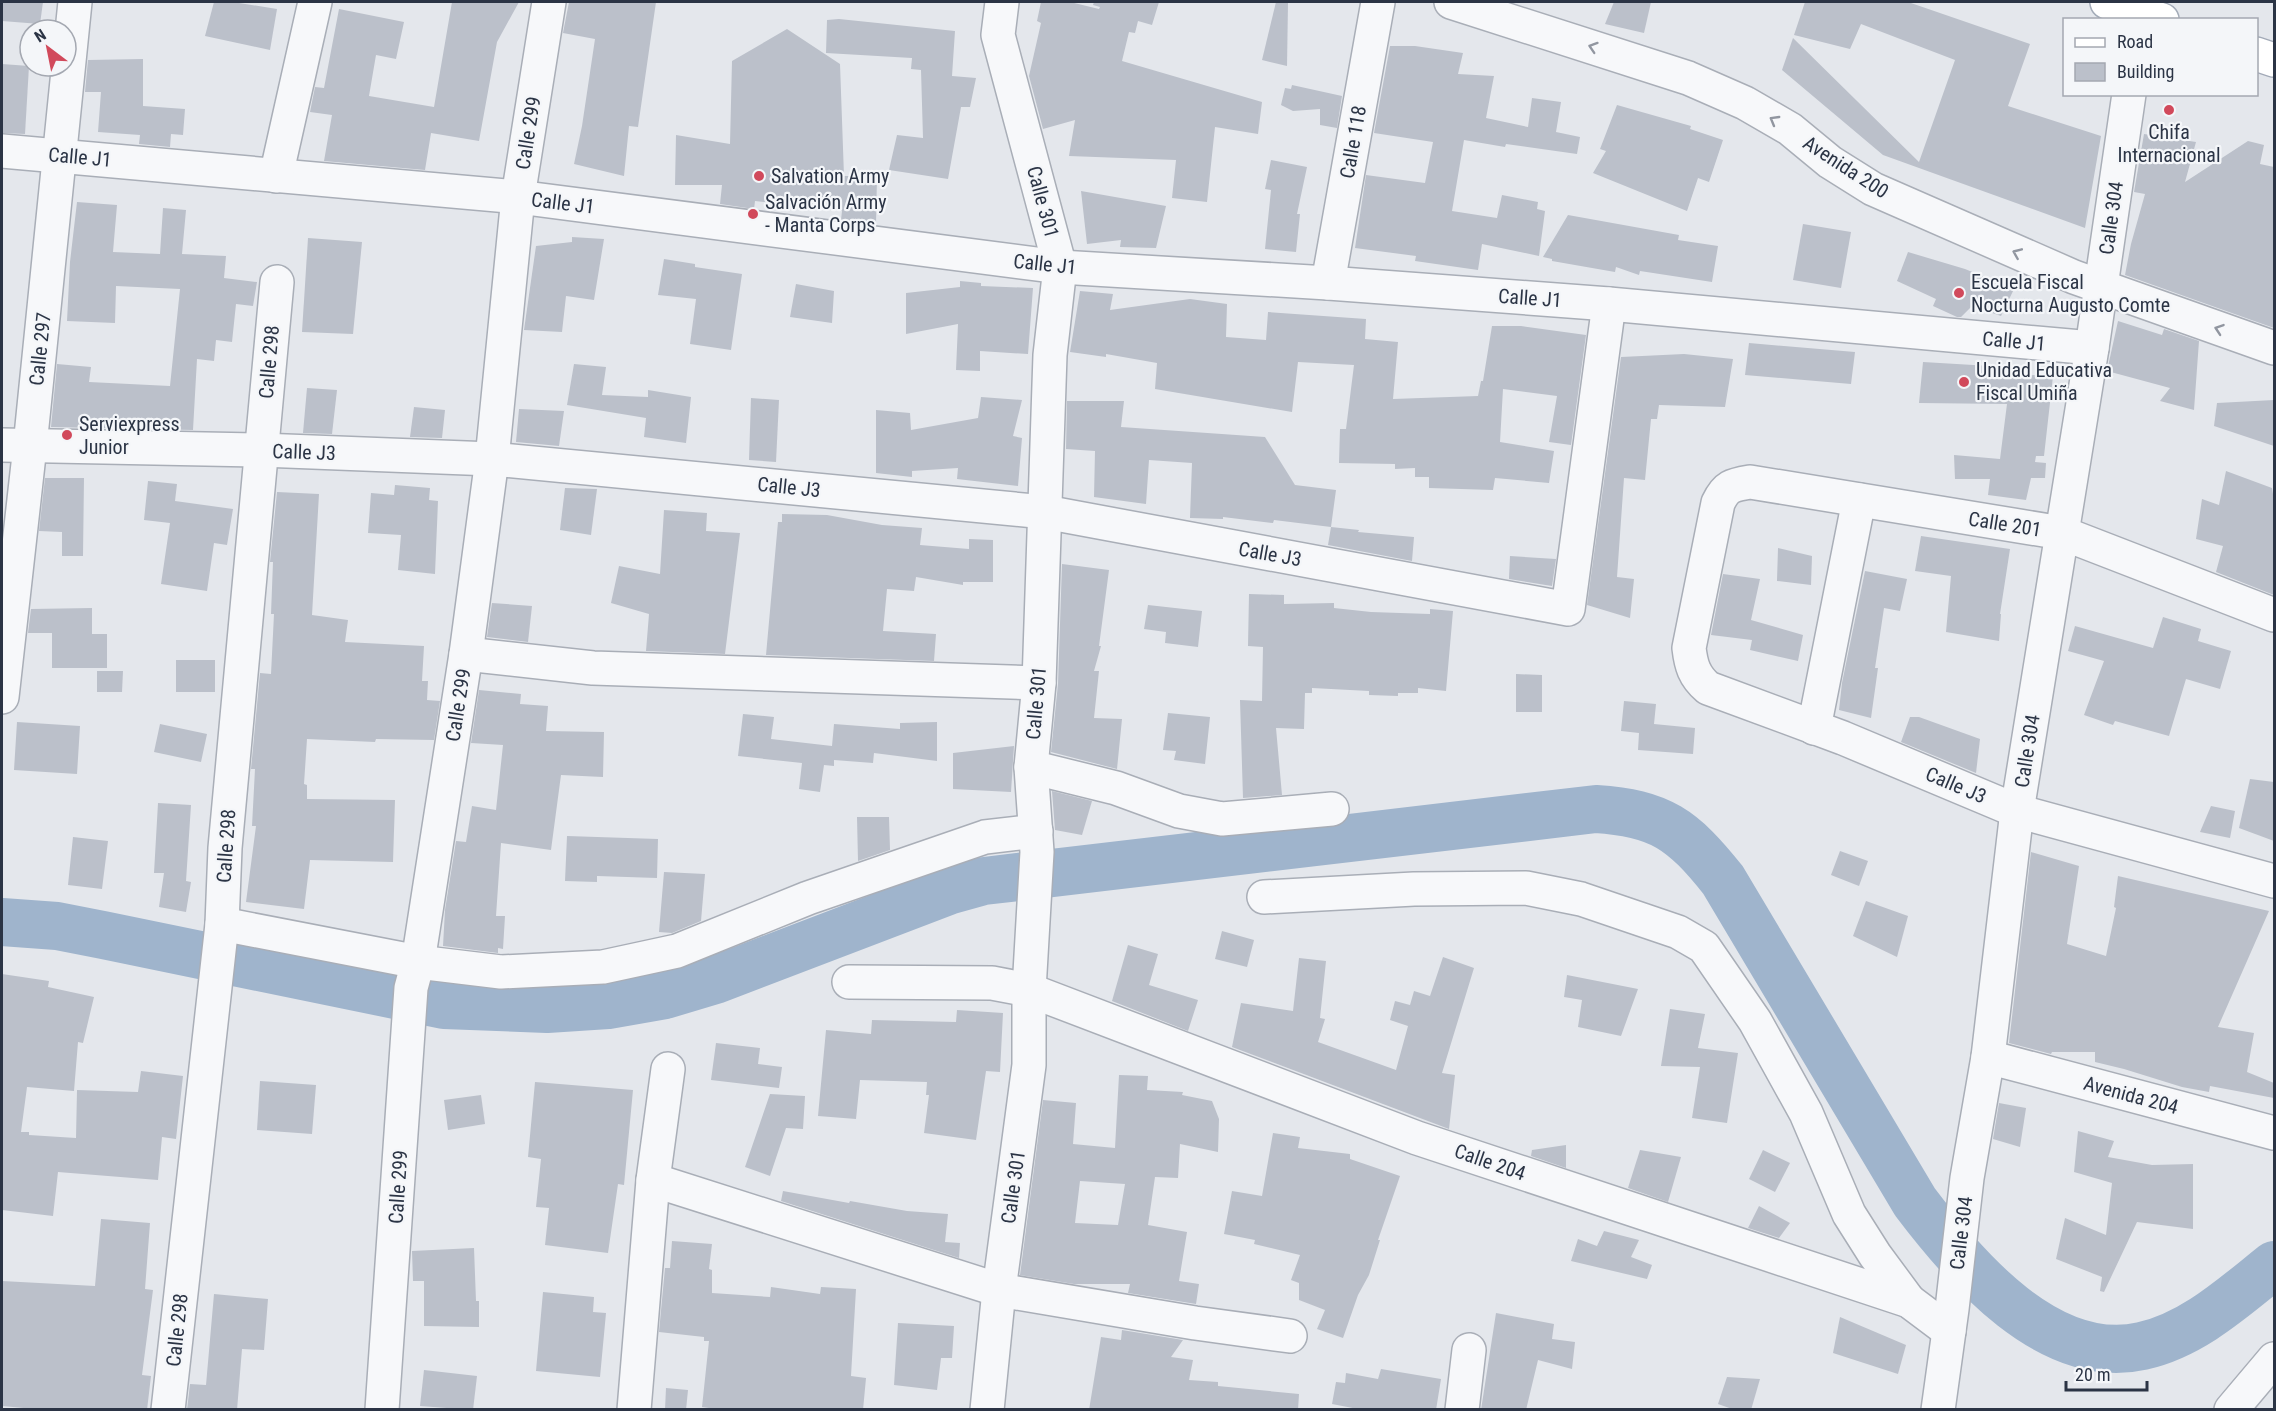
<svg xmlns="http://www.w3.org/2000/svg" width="2276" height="1411" viewBox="0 0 2276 1411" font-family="'Roboto Condensed',sans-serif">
  <rect width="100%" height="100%" fill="#e4e7ec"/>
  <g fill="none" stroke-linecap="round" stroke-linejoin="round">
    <!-- river -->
    <path stroke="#9fb4cc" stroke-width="48" d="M2 922 57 926 103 935 444 1005 547 1009 608 1005 665 995 715 980 948 891 984 881 1596 809C1661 813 1683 830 1723 880L1915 1202C1965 1268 2049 1367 2142 1346 2193 1335 2235 1296 2274 1265"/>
  </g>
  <!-- building -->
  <g fill="#bbc0ca" fill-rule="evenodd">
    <path d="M2 2H43L40 24 2 21Z"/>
    <path d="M214 2H233L277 9 270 50 205 36Z"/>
    <path d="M452 2H519L497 42 479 141 431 133 425 170 324 161 332 115 310 112 315 87 324 88 339 9 404 22 396 59 376 55 369 96 434 107Z"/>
    <path d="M569 2H656L638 127 629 126 624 176 574 164 582 126 595 39 563 33Z"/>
    <path d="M1041 2H1070L1099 9 1100 7 1093 5 1094 2H1159L1152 25 1138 21 1135 33 1129 32 1122 61 1262 102 1258 134 1215 127 1207 202 1172 198 1176 160 1069 156 1075 120 1043 129 1029 76 1041 23 1037 21Z"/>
    <path d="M1276 2H1288L1287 66 1262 60Z"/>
    <path d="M1614 2H1651L1644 33 1605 24Z"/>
    <path d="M1805 2H1908L2030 44 2008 106 2101 136 2085 228 1883 155 1782 70 1793 38 1919 162 1955 60 1861 24 1850 49 1794 35Z"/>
    <path d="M839 19 955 31 952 76 976 78 970 107H961L948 179 889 170 897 135 923 138 921 70 911 69 912 58 826 53 827 20Z"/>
    <path d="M787 29 840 64 844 176H877L876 224 841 220 842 211 755 201 754 209 720 204 722 185H675L676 135 730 144 732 61Z"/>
    <path d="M1390 46H1415L1463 53 1458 74 1494 76 1486 118 1528 127 1532 98 1561 102 1556 132 1580 137 1577 154 1506 144 1505 147 1464 140 1452 211 1497 218 1502 195 1538 202 1537 209 1545 211 1539 256 1482 244 1478 270 1415 261 1416 256 1355 248 1366 175 1425 183 1433 142 1374 133Z"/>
    <path d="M143 59V106L185 109 183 135 171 134 170 147 139 144 140 135 98 132 101 92H85L88 60Z"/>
    <path d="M2 64 29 66 25 134 2 133Z"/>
    <path d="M1292 85 1342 96 1337 128 1320 125V109L1293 111 1281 105 1285 88 1291 89Z"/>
    <path d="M1617 105 1691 126 1690 129 1723 140 1709 182 1698 178 1687 211 1593 173 1606 151 1600 149Z"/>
    <path d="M2144 134 2196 142 2185 182 2248 141 2264 145 2260 164 2274 167V328L2125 275 2131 244 2145 194 2134 192Z"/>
    <path d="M1271 160 1307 167 1297 214H1300L1296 252 1265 249 1271 190 1265 189Z"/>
    <path d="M1081 191 1166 206 1156 248 1120 247 1121 240 1087 244Z"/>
    <path d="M77 202 117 205 113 252 160 254 163 208 186 210 182 254 226 256 224 278 257 282 253 306 236 304 232 342 216 340 214 361 197 359 193 430 51 427 57 364 91 367 89 382 170 386 180 289 116 286 115 323 67 321 70 262Z"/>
    <path d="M1568 215 1679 235 1678 240 1718 246 1712 282 1640 271 1639 275 1616 267 1615 272 1552 261V259L1543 257Z"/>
    <path d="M1803 224 1851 232 1841 288 1793 280Z"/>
    <path d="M572 237 604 239 594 300 566 296 562 332 524 330 536 246 572 242Z"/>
    <path d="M308 238 362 242 353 334 302 332Z"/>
    <path d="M1908 252 1965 269 2014 289 2001 316 1972 306 1961 317H1957L1933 306 1936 299 1897 281Z"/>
    <path d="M664 259 695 264V267L742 274 731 350 690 344 696 299 658 295Z"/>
    <path d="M960 281 981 283V286L1033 288 1028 354 980 351V371L956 370 958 324 906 334V293L960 287Z"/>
    <path d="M796 284 834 291 832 323 790 317Z"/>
    <path d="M1080 291 1113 294 1110 310 1190 299 1227 304 1226 337 1266 340 1268 312 1366 319 1365 339 1398 342 1393 399 1478 396 1481 381H1483L1492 326H1521L1586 335 1571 445 1549 442 1557 396 1503 389 1500 442 1554 451 1549 483 1495 478 1493 490 1429 488V477H1415V468L1395 469V464L1339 463 1340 429H1346L1354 365 1298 362 1292 412 1155 389 1157 363 1106 354V357L1070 352Z"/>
    <path d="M2118 321 2162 335 2164 329 2199 341 2194 410 2160 401 2170 388 2107 371Z"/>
    <path d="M1749 343 1855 352 1851 384 1745 375Z"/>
    <path d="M1684 354 1733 359 1725 407 1659 405 1657 419H1651L1645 480 1624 478 1617 577 1634 579 1630 618 1587 605 1621 357Z"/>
    <path d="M1923 362 2007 367 2006 374 2053 376 2044 456H2036L2035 462 2046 463 2045 478H2031L2026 500 1988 495 1990 479H1955L1954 455 2000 459 2007 404 1919 403Z"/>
    <path d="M574 364 606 367 602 395 648 397V390L691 397 686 443 644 437 646 418 567 405Z"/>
    <path d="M307 388 337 390 332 434 303 433Z"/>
    <path d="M981 397 1022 400 1013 436 1022 438 1018 486 957 479 958 468 912 471V477L876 473V410L910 413 911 430 978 418Z"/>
    <path d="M751 398 779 400 776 462 749 460Z"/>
    <path d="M2274 400V446L2214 426 2217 403Z"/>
    <path d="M1067 401H1124L1121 427 1265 437 1295 485 1336 490 1331 527 1274 520 1273 523 1223 517V519L1190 518 1192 463 1149 460 1146 504 1094 497 1095 451 1066 449Z"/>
    <path d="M414 407 445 410 442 438 410 437Z"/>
    <path d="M519 409 564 411 559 446 516 442Z"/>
    <path d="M2226 471 2272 488 2274 500V595L2216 572 2223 546 2196 539 2202 499 2219 505Z"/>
    <path d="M45 478H84L83 556H62V532L39 531Z"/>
    <path d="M148 481 177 484 175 501 233 509 227 545 214 543 207 591 161 584 170 523 144 520Z"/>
    <path d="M395 485 430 488 429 500 438 501 435 574 398 570 401 535 368 533 371 493 394 495Z"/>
    <path d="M565 488 597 489 591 535 560 530Z"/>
    <path d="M277 492 319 494 312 615 348 620 345 642 424 646 422 681H428L427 700 440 701 434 740 376 739 375 742 307 739 304 784 307 785V799L395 800 393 862 310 860 304 909 246 902 256 826H252L255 769H251L260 673 271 674 274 614H271L273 562H270Z"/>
    <path d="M664 510 707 513 706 531 740 533 725 654 646 651 649 614 611 603 619 566 660 574Z"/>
    <path d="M782 514 827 515 882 525 922 528 920 545 969 549V539L993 540V582H963V585L916 577 914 591 887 589 883 631 936 634 934 661 766 655 778 522H782Z"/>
    <path d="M1331 527 1359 530 1358 532 1414 537 1412 561 1328 545Z"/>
    <path d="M1921 536 2010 549 2000 614H2001L1999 641 1946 632 1951 576 1915 571Z"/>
    <path d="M1778 548 1812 556 1811 585 1777 581Z"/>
    <path d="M1510 556 1556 559 1552 586 1509 579Z"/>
    <path d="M1062 564 1109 570 1099 646H1101L1094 671H1099L1094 718 1122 719 1117 769 1051 752 1058 684Z"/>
    <path d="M1865 571 1907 579 1900 611 1884 608 1875 668H1878L1871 718 1839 710 1842 683Z"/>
    <path d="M1723 574 1760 579 1751 620 1803 635 1798 661 1750 650 1752 640 1711 635Z"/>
    <path d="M1249 594 1284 595V604L1334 603V608L1371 612 1430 614V609L1453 611 1446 691 1418 688V693H1398V696L1369 695V691L1312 688V693H1305L1304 729 1276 728 1282 795 1243 798 1240 700 1262 701 1263 647 1248 646Z"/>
    <path d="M492 603 532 606 528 642 487 637Z"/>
    <path d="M1148 605 1202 611 1198 647 1165 643 1166 632 1144 629Z"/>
    <path d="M92 608V634H107V668H52V633H28L31 609Z"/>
    <path d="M2163 617 2201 629 2198 641 2231 651 2220 689 2186 679 2169 736 2115 721 2113 725 2084 715 2104 661 2068 651 2075 626 2153 648Z"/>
    <rect x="176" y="660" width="39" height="32"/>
    <path d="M97 671H123L122 692H97Z"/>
    <path d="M1516 674 1542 675V712H1516Z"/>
    <path d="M479 690 521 694 520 704 548 706 546 731 604 732 603 777 561 775 551 850 501 843 496 916H505L503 949 498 948V953L443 946 445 910 456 841 466 842 472 806 496 810 503 745 471 743Z"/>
    <path d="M1624 701 1656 704 1654 724 1695 728 1693 754 1638 750 1639 733 1621 731Z"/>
    <path d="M1168 713 1210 717 1205 764 1174 760 1176 751 1163 750Z"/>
    <path d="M743 714 774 717 771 739 832 746 834 724 900 729V723L937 722V761L874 753 873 763 834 760V766L824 765 820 792 799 789 802 763 738 756Z"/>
    <path d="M1910 717H1919L1980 739 1976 773 1901 742Z"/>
    <path d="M17 722 80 726 77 774 14 770Z"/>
    <path d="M160 724 207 734 201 762 154 752Z"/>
    <path d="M1014 746 1011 792 953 789V753Z"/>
    <path d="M2250 779 2274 782V841L2239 828Z"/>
    <path d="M1052 791 1092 801 1082 835 1055 830Z"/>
    <path d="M158 803 191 805 186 881 191 882 186 912 159 907 164 873H154Z"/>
    <path d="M2211 806 2235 811 2230 838 2200 832Z"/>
    <path d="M857 817H889L890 850 858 861Z"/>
    <path d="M567 836 658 839 657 878 597 876V882L565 881Z"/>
    <path d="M73 837 108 841 102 889 68 885Z"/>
    <path d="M1840 851 1868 861 1859 886 1831 875Z"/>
    <path d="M2031 852 2079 866 2067 944 2106 956 2116 908 2114 907 2118 876 2269 911 2218 1027 2254 1033 2247 1072 2274 1083V1098L2210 1086 2209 1092 2182 1087 2124 1069 2095 1062V1052H2052L2051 1054 2009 1043Z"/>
    <path d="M664 872 705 874 701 921 672 933 659 932Z"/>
    <path d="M1866 901 1908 916 1897 957 1853 936Z"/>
    <path d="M1222 931 1254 940 1247 967 1215 959Z"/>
    <path d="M1128 945 1158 954 1149 985 1198 1000 1188 1031 1112 1001Z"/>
    <path d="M1443 957 1474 968 1442 1073 1455 1075 1449 1129 1232 1047 1241 1003 1293 1011 1299 958 1326 961 1320 1018 1325 1019 1318 1042 1396 1070 1408 1026 1390 1020 1395 1001 1410 1005 1414 991 1430 996Z"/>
    <path d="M2 974 49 981 48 987 94 997 83 1043 78 1042 74 1091 27 1087 21 1132H29V1135L76 1138 77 1090 138 1092 141 1071 183 1076 176 1139 162 1137 158 1180 58 1172 53 1216 2 1210Z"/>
    <path d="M1567 975 1638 989 1621 1036 1578 1027 1582 1000 1564 997Z"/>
    <path d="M1670 1009 1705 1014 1698 1048 1738 1053 1727 1123 1692 1118 1700 1067 1661 1066Z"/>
    <path d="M957 1010 1003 1013 1000 1072 986 1071 976 1140 924 1133 929 1095H926L927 1082 860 1080 856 1119 818 1116 826 1030 871 1034 872 1020 956 1022Z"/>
    <path d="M716 1043 760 1048 758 1064 782 1067 779 1088 711 1080Z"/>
    <path d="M1119 1075 1148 1076 1147 1090 1183 1092 1182 1095 1212 1101 1219 1119 1218 1152 1180 1144 1178 1178 1155 1177 1148 1225 1187 1232 1179 1281 1199 1284 1196 1304 1128 1293 1130 1284H1074L1020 1275 1043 1100 1076 1103 1073 1144 1115 1148ZM1080 1181 1125 1184 1118 1225 1075 1223Z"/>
    <path d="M260 1081 316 1085 312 1134 257 1130Z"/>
    <path d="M535 1082 633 1090 624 1185 618 1184 608 1253 545 1245 549 1208 536 1207 541 1159 528 1157Z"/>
    <path d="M770 1094 805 1096 803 1129 786 1128 770 1176 745 1167Z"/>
    <path d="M481 1095 485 1124 448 1130 444 1100Z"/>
    <path d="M1999 1103 2026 1108 2020 1147 1993 1139Z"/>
    <path d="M2078 1131 2114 1141 2108 1157 2152 1165 2193 1164V1229L2137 1222 2104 1292 2100 1291 2102 1277 2056 1259 2065 1218 2106 1235 2112 1183 2074 1172Z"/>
    <path d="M1273 1133 1300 1137 1298 1148 1350 1154V1159L1400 1176 1378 1240H1380L1369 1275 1358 1295 1343 1338 1317 1329 1325 1310 1299 1300V1283L1291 1280 1300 1255 1254 1244 1255 1240 1224 1234 1232 1191 1262 1196Z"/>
    <path d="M1566 1145V1168L1531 1156 1532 1150Z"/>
    <path d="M1640 1150 1681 1157 1668 1202 1628 1188Z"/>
    <path d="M1763 1150 1790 1163 1775 1192 1749 1179Z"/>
    <path d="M783 1191 849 1203 850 1201 907 1211 948 1214 945 1242 960 1243 959 1258 781 1201Z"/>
    <path d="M1759 1206 1790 1223 1779 1238 1748 1228Z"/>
    <path d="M101 1219 150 1223 145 1289 153 1290 142 1375 151 1376 147 1410H45L2 1406V1281L95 1286Z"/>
    <path d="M1604 1231 1639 1240 1631 1257 1652 1265 1647 1279 1571 1261 1578 1239 1597 1246Z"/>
    <path d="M672 1241 712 1244 709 1269 712 1270V1293L770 1297 771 1287 820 1294 821 1287 856 1289 851 1376 866 1378 863 1410H723L702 1407 709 1341H704V1337L659 1332 665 1268H670Z"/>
    <path d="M474 1248 476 1301H479V1327L424 1326V1281H413L412 1251Z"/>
    <path d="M543 1292 594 1297 593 1312 606 1313 600 1377 536 1371Z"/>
    <path d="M214 1294 268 1299 264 1350 242 1349 237 1410H187L190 1384 206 1385Z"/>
    <path d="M1496 1313 1554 1324 1552 1339 1575 1342 1572 1369 1538 1360 1526 1410H1481Z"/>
    <path d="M1840 1317 1906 1345 1898 1374 1833 1353Z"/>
    <path d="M898 1323 954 1326 952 1358H941L937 1390 894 1385Z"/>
    <path d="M1122 1330 1183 1340 1171 1357 1193 1360 1189 1380 1218 1382V1386L1299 1394 1298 1410H1089L1101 1337 1121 1340Z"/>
    <path d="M1381 1369 1441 1379 1436 1410H1363L1332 1404 1336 1382 1345 1383 1346 1373 1378 1379Z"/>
    <path d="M424 1370 477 1376 473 1410 420 1406Z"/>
    <path d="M1727 1377 1760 1379 1751 1410H1735L1718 1404Z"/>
    <path d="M666 1388 688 1390 686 1410H665Z"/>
  </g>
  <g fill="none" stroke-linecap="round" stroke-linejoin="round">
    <!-- minor casing -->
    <g stroke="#a9aeb7" stroke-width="36">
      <g id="minor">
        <path d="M1451 2 1688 78 1745 103 1790 129 1830 162 1873 189 2074 277 2274 348"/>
        <path d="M2 151 518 197 1060 267 1328 283 1609 304 2092 348"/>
        <path d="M276 176 315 2"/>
        <path d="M1328 283 1378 2"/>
        <path d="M2 445 261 450 492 459 1045 512 1568 609 1609 304"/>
        <path d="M2274 615 2062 533 1750 482C1732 485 1726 486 1718 503L1689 648C1691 665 1694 676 1708 688L1843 738 2017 811 2274 881"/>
        <path d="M466 654 593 668 1039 683"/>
        <path d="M2 697 30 446 75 2"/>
        <path d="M1814 728 1859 500"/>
        <path d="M1031 767 1116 788 1179 811 1222 819 1332 809"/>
        <path d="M1264 897 1414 889 1526 888 1581 899 1678 932 1704 947 1755 1021 1806 1113 1849 1214 1875 1255 1909 1301"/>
        <path d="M222 924 418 962 501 972 603 967 677 951 808 898 985 837 1036 831"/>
        <path d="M849 982 992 983 1029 990 1417 1138 1909 1301 1949 1331"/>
        <path d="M1988 1057 2274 1133"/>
        <path d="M653 1180 999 1290 1195 1323 1290 1336"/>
        <path d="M168 1410 222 924 225 848 277 282"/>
        <path d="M382 1410 411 988 418 962 466 654 492 459 518 197 549 2"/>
        <path d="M634 1410 653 1180 668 1069"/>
        <path d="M987 1410 999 1290 1029 1065V990L1037 852 1031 767 1039 683 1050 355 1060 267 998 35 1002 2"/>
        <path d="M1462 1410 1469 1350"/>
        <path d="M1938 1410 1952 1309 1967 1178 1988 1057 2017 811 2092 348 2129 94"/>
        <path d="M2231 1410 2274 1359"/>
      </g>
    </g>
    <!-- major casing -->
    <g stroke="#a3abb8" stroke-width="36">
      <g id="major">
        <path d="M2107 2 2162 20"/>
        <path d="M2256 54 2274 60"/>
      </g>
    </g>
    <!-- minor -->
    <use href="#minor" stroke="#f7f8fa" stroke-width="33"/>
    <!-- major -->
    <use href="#major" stroke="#fff" stroke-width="33"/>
  </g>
  <!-- one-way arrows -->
  <defs><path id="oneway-chevron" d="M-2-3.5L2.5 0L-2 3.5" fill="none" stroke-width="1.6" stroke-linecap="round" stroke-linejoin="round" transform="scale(1.5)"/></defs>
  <g stroke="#9196a0">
    <use href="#oneway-chevron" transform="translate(1593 47) rotate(-162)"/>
    <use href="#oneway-chevron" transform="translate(1774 120) rotate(-150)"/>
    <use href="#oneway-chevron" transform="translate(2017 253) rotate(-157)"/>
    <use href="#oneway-chevron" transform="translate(2219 329) rotate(-161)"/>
  </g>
  <!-- markers -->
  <g fill="#d1495b" stroke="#f4f6f9" stroke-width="2">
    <circle cx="2169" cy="110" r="6"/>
    <circle cx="759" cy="176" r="6"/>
    <circle cx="753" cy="214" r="6"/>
    <circle cx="1959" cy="293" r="6"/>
    <circle cx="1964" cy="382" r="6"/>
    <circle cx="67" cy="435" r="6"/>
  </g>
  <g text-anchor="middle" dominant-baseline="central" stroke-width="4.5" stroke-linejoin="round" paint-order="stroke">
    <!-- poi labels -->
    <g font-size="20" fill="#2b3445" stroke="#f4f6f9" text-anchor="start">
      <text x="2169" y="132" text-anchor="middle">Chifa<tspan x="2169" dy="23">Internacional</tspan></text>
      <text x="771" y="176">Salvation Army</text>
      <text x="765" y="202">Salvación Army<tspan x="765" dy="23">- Manta Corps</tspan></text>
      <text x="1971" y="282">Escuela Fiscal<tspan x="1971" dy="23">Nocturna Augusto Comte</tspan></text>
      <text x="1976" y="370">Unidad Educativa<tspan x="1976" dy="23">Fiscal Umiña</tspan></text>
      <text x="79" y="424">Serviexpress<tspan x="79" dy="23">Junior</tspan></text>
    </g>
    <!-- street labels -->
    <g font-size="20" fill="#2b3445" stroke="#f4f6f9">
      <text transform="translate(528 133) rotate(-81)">Calle 299</text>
      <text transform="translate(1353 142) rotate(-80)">Calle 118</text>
      <text transform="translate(80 157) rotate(5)">Calle J1</text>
      <text transform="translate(1846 167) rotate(33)">Avenida 200</text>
      <text transform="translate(1043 202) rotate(75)">Calle 301</text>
      <text transform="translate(563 203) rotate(7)">Calle J1</text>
      <text transform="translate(2111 218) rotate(-82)">Calle 304</text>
      <text transform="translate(1045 264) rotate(6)">Calle J1</text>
      <text transform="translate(1530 298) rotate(4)">Calle J1</text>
      <text transform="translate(2014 341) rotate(5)">Calle J1</text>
      <text transform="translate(40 349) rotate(-84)">Calle 297</text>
      <text transform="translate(269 362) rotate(-85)">Calle 298</text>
      <text transform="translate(304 452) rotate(2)">Calle J3</text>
      <text transform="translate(789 487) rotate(6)">Calle J3</text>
      <text transform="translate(2005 524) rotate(9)">Calle 201</text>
      <text transform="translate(1270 554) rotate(10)">Calle J3</text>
      <text transform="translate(1036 703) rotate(-85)">Calle 301</text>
      <text transform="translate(458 705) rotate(-81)">Calle 299</text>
      <text transform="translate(2027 751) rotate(-81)">Calle 304</text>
      <text transform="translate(1956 785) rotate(23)">Calle J3</text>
      <text transform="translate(226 846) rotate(-86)">Calle 298</text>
      <text transform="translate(2131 1095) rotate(15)">Avenida 204</text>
      <text transform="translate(1490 1162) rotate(19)">Calle 204</text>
      <text transform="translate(398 1187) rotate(-86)">Calle 299</text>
      <text transform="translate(1013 1187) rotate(-82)">Calle 301</text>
      <text transform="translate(1961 1233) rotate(-83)">Calle 304</text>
      <text transform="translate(177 1330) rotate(-84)">Calle 298</text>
    </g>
  </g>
  <!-- border -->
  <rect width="2276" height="1411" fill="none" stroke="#2b3445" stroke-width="6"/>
  <!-- legend -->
  <rect x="2063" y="18" width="195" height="78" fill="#f4f6f9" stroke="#a4a8b1" stroke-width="1.5"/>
  <rect x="2075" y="38" width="30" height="9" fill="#ffffff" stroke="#a4a8b1" stroke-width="1.5"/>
  <text x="2117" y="48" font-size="18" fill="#2b3445">Road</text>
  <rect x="2075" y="63" width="30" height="18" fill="#bbc0ca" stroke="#a4a8b1" stroke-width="1.5"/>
  <text x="2117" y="78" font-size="18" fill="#2b3445">Building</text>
  <!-- north arrow -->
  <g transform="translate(48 48) rotate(328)"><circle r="28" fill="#f4f6f9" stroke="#a4a8b1" stroke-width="1.5"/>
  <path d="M0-4.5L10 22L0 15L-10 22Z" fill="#d1495b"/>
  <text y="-9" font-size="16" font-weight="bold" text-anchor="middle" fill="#2b3445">N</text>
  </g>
  <!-- scale -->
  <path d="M2066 1381v9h81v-9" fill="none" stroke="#2b3445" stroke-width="3"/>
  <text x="2075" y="1381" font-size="18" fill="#2b3445" stroke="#f4f6f9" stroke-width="4.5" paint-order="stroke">20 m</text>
</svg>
